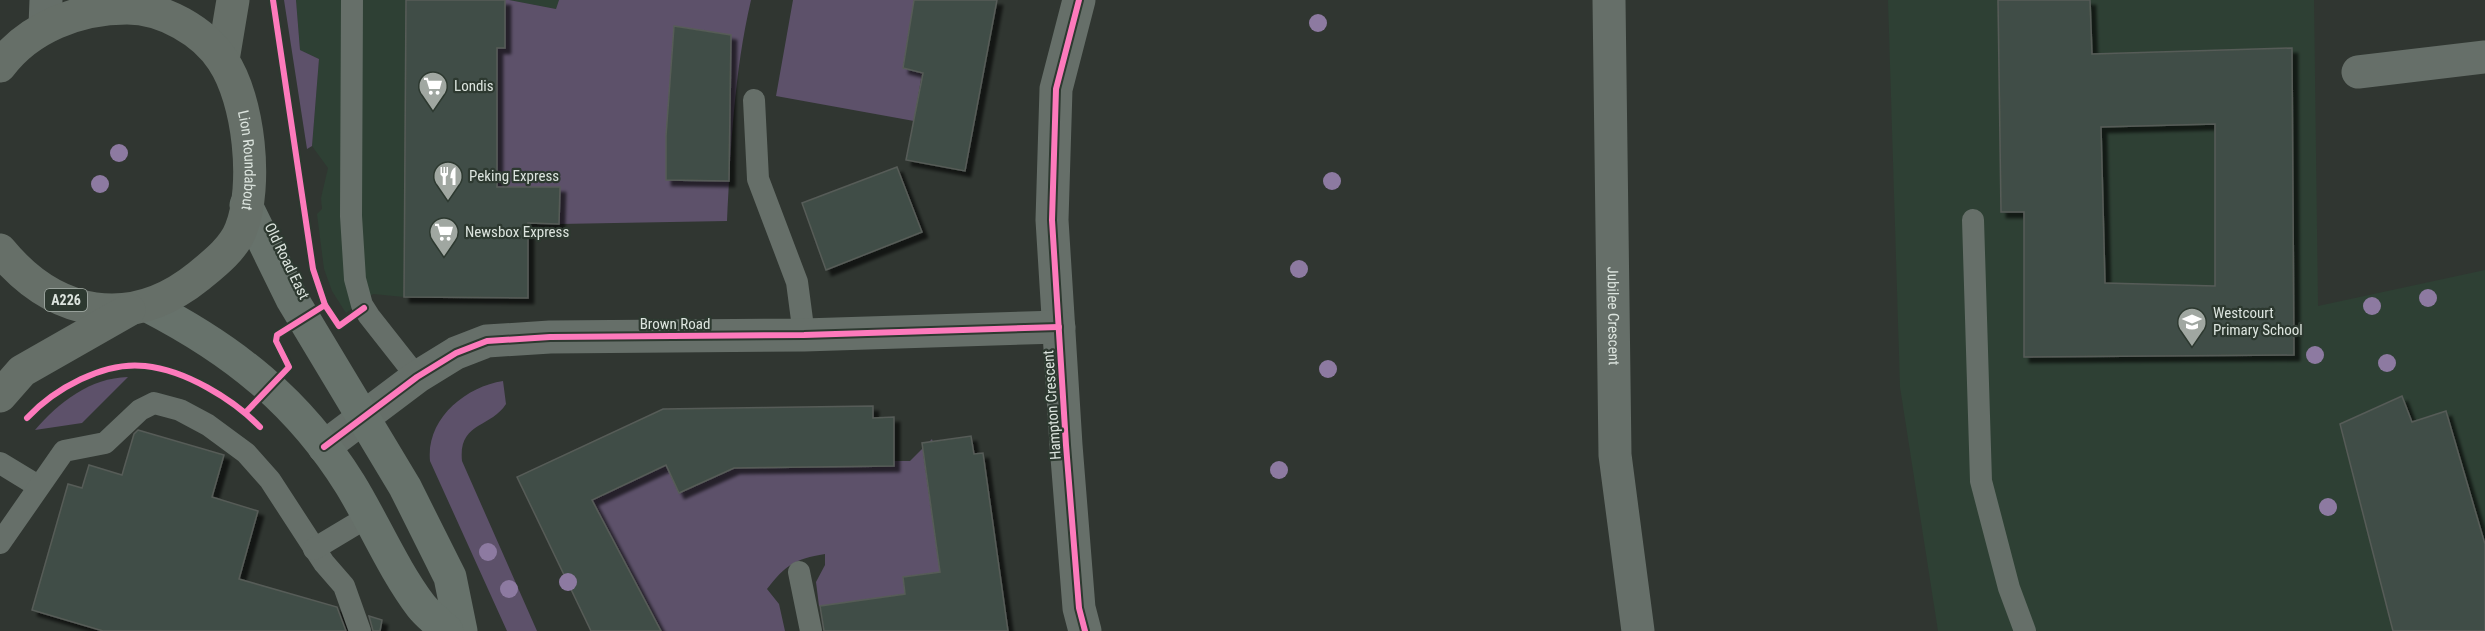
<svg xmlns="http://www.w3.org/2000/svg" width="2485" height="631" viewBox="0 0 2485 631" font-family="'Roboto Condensed',sans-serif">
  <defs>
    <filter id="shadow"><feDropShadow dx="5.5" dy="5.5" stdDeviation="1.5" flood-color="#0009"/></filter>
  </defs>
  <rect width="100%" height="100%" fill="#303631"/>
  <!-- built -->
  <g fill="#2e4034">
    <path d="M296 0H483L505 8V48L497 135 489 187H560L559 224H528V298L404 297 373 294 346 313 332 291 324 269 317 214 322 209 321 198 328 168 312 146 319 59 300 50Z"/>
    <path d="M509 0H559L556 9Z"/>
    <path d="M1888 0H2314L2318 306 2485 270V631H1938L1900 387Z"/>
  </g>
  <!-- green -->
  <g fill="#5d516a">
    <path d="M284 0H296L300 50 319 59 312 146 307 149Z"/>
    <path d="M483 0H509L556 9 559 0H751C734 73 731 146 727 221L559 224V187H489L497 134V115H471L475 48 505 47V8Z"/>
    <path d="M793 0H935L908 37 903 68 922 73 914 121 776 96Z"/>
    <path d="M128 377 82 423 35 430C59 402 90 378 128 377Z"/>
    <path d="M503 381 506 404C491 428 458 422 462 461L537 631H507L430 461C426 419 465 387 503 381Z"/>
    <path d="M932 439 935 450 923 452 940 572 903 577 906 594 951 631 819 606 816 582 825 565V554C794 559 786 565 767 589L779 604 785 631H660L584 503 666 465 710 468 894 466V461H910Z"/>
  </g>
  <!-- building -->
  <g fill="#414e46" stroke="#575c58" stroke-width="1.5" fill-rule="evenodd" filter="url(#shadow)">
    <path d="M406 0H505V48H497V187H560L559 224 528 223V298L404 297Z"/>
    <path d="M914 0H997L965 171 906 160 923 73 903 68Z"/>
    <path d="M1998 0H2090L2092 54 2292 48 2294 355 2024 357V212H2001ZM2215 124V286L2105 283 2101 127Z"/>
    <path d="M674 26 731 35 729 181 666 180V136Z"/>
    <path d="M897 167 922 232 826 270 802 203Z"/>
    <path d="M2402 396 2412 422 2446 411 2485 544V631H2393L2340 424Z"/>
    <path d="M873 406V418L894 417V466L734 468 679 493 666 465 592 500 661 631H591L517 477 663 409Z"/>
    <path d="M138 430 224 455 212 497 258 511 239 579 337 607 346 631H103L32 610 68 484 82 488 89 465 122 475 134 434Z"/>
    <path d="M971 436 974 454 983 453 1008 631H824L820 606 905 594 903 577 940 572 922 443Z"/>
    <path d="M369 616 382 620 380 631H373Z"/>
  </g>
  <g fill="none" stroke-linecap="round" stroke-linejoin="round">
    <!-- service -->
    <g stroke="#666f69" stroke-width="22">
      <path d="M352 0 351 216 355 279 362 305 369 316 417 377"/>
      <path d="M754 100 758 179 797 282 804 335"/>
      <path d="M1973 220 1981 481 2009 588 2025 631"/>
      <path d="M0 463 38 486"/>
      <path d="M0 543 64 451 105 443 140 410 154 403 180 410 208 425 246 453 270 480 324 563 344 586 360 631"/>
      <path d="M314 549 369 516"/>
      <path d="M799 572 811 631"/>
    </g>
    <!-- minor -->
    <g stroke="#666f69" stroke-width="33">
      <path d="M1079 0 1056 89 1052 220 1066 445 1079 608 1085 631"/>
      <path id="s1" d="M1609 0 1615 455 1638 631"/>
      <path d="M2358 72 2485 57"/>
      <path d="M324 447 417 377 456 353 487 341 550 337 804 335 1059 327"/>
    </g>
    <!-- tertiary -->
    <path stroke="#666f69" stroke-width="33" d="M45 26 46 0"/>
    <!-- secondary -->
    <g stroke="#67726b" stroke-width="33">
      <path d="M246 205 292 299 405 487 450 577 461 631"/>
      <path d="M148 306C233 350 298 401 350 484 374 523 393 569 421 606 428 615 439 623 447 631"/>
    </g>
    <!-- primary -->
    <g stroke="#666f68" stroke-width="33">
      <path d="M223 60 233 0"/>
      <path id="s2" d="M0 66C29 27 79 8 127 8 163 8 204 31 223 61 249 100 258 185 241 229 234 248 215 263 199 276 131 331 55 317 0 250"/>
      <path d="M0 396 22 371 129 310"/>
    </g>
    <!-- cycleway casing -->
    <g stroke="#2d3930" stroke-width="10">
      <g id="cycleway">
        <path d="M273 0 313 269 325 305 339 326 364 308"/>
        <path d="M1079 0 1056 89 1052 220 1066 445 1079 608 1085 631"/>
        <path d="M246 412 289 367 276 341 277 335 325 305"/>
        <path d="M27 418C54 389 104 361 145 366 185 370 233 399 260 427"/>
        <path d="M324 447 417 377 456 353 487 341 550 337 804 335 1059 327"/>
      </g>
    </g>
    <!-- cycleway -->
    <use href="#cycleway" stroke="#fd7abc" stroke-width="6"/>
  </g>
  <!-- trees -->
  <g fill="#8d7aa1">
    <circle cx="1318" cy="23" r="9"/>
    <circle cx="119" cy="153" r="9"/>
    <circle cx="1332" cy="181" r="9"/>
    <circle cx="100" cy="184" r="9"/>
    <circle cx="1299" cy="269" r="9"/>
    <circle cx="2428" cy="298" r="9"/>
    <circle cx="2372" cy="306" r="9"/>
    <circle cx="2315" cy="355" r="9"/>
    <circle cx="2387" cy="363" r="9"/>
    <circle cx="1328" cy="369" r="9"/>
    <circle cx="1279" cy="470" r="9"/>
    <circle cx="2328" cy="507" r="9"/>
    <circle cx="488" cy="552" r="9"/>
    <circle cx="568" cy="582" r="9"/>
    <circle cx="509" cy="589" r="9"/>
  </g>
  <!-- icons -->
  <defs>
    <g id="supermarket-pin" transform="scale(1.5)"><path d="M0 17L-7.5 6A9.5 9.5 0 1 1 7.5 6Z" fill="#a0a7a1" stroke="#2d3930"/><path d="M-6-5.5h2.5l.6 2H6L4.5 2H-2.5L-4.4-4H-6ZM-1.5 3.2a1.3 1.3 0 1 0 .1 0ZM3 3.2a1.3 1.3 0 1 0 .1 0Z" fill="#fff"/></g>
    <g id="restaurant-pin" transform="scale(1.5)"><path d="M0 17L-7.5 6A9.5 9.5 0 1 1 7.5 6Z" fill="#a0a7a1" stroke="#2d3930"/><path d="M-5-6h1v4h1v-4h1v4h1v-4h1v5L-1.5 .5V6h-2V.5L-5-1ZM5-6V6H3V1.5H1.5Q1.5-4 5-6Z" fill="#fff"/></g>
    <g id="school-pin" transform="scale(1.5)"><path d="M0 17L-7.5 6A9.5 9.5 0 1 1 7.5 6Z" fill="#a0a7a1" stroke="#2d3930"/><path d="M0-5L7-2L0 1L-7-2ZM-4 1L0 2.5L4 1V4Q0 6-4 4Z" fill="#fff"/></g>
  </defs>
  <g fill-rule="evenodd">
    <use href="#supermarket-pin" x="433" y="86"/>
    <use href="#restaurant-pin" x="448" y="176"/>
    <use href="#supermarket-pin" x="444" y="232"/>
    <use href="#school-pin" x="2192" y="322"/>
  </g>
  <g text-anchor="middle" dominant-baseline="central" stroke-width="4.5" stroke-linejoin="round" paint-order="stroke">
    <!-- shield labels -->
    <rect fill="#2d3930" stroke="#a8b1aa" stroke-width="1.5" x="45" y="289" width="42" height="22" rx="4.5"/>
    <g font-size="14" font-weight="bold" fill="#dce4de">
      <text x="66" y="300">A226</text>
    </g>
    <!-- poi labels -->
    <g font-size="15" fill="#dce4de" stroke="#2d3930" text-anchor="start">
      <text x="454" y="86">Londis</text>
      <text x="469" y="176">Peking Express</text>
      <text x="465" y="232">Newsbox Express</text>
      <text x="2213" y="313">Westcourt<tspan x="2213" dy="17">Primary School</tspan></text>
    </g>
    <!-- street labels -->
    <g font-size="15" fill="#dce4de" stroke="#2d3930">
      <text stroke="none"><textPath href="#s2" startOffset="362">Lion Roundabout</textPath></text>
      <text transform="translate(287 261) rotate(64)">Old Road East</text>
      <text stroke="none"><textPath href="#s1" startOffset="316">Jubilee Crescent</textPath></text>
      <text x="675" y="324">Brown Road</text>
      <text transform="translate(1052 405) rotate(-94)">Hampton Crescent</text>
    </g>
  </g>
</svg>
